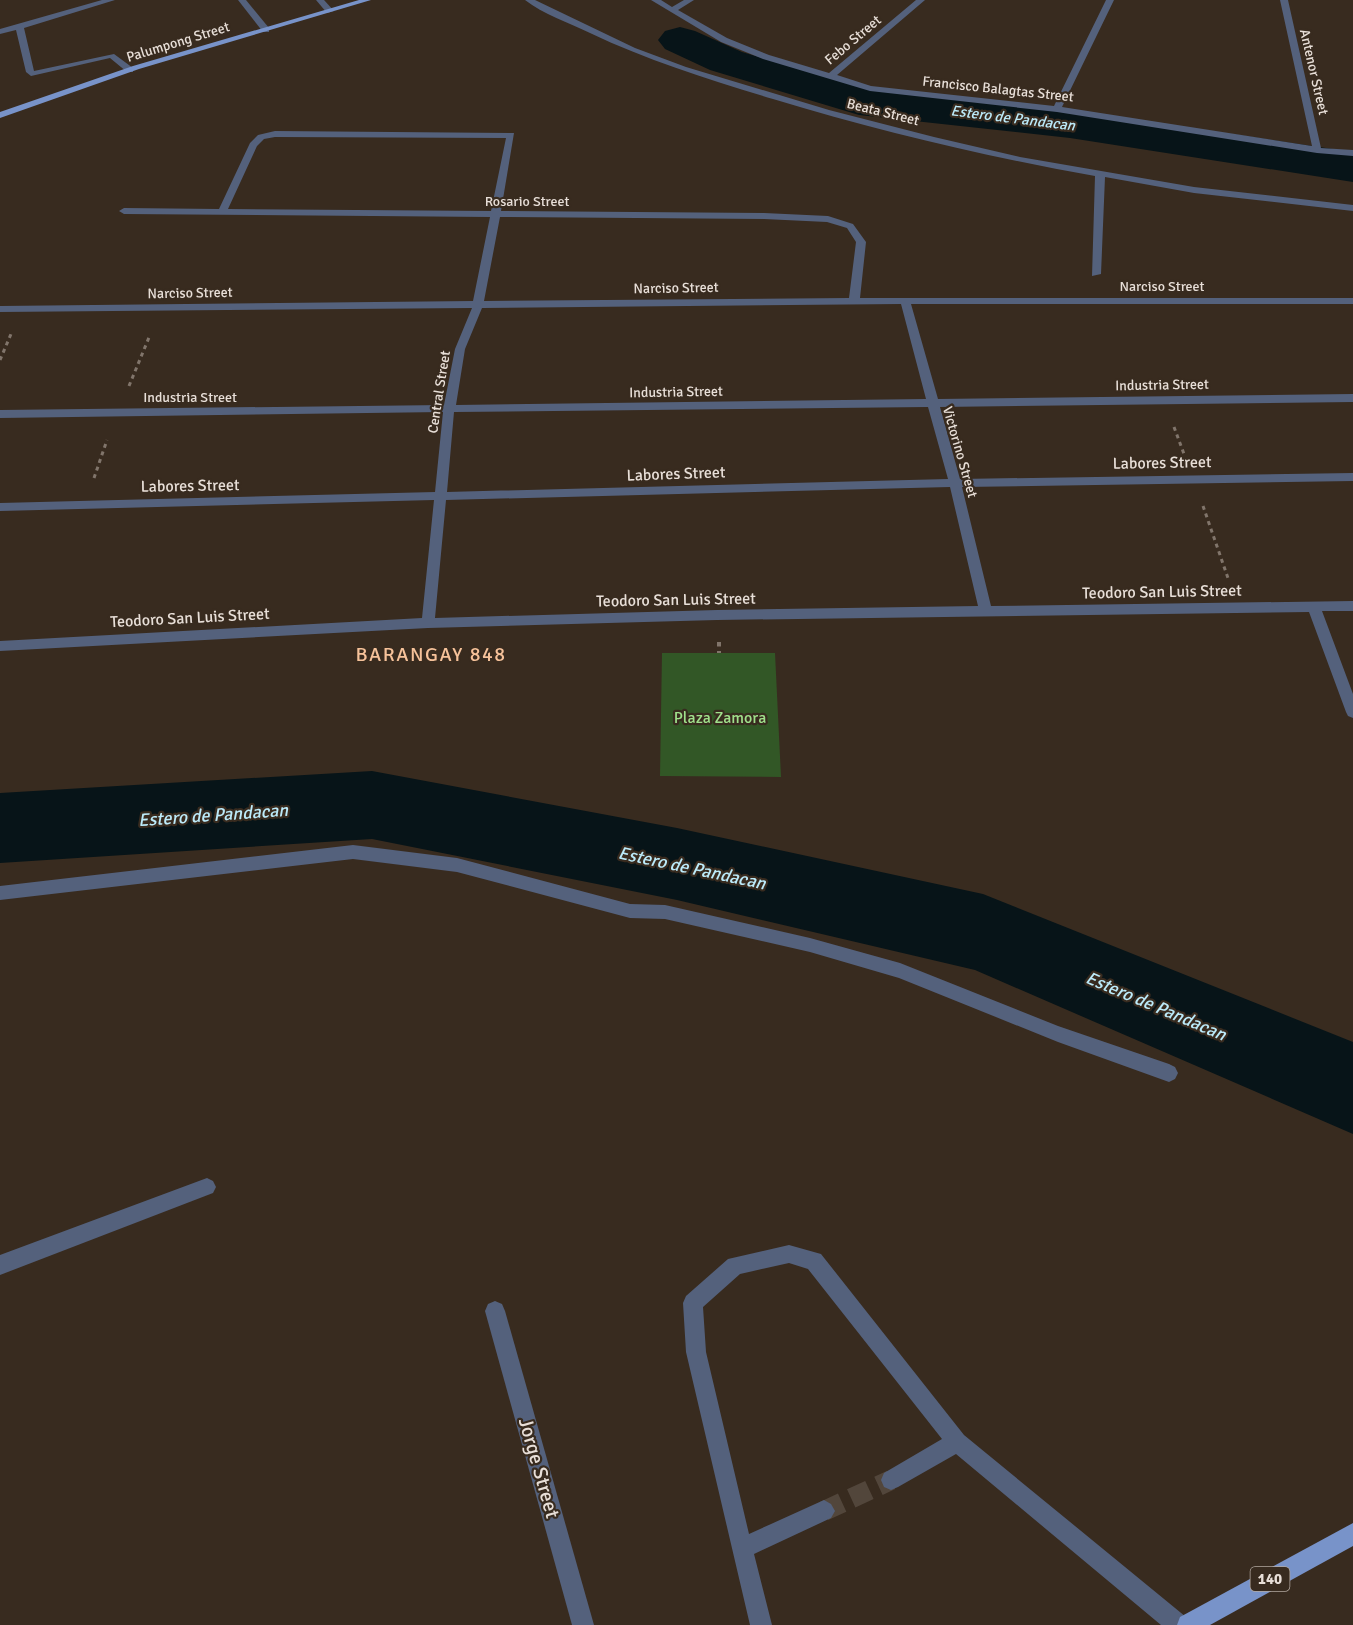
<svg xmlns="http://www.w3.org/2000/svg" width="1353" height="1625" viewBox="0 0 1353 1625" font-family="Signika,sans-serif">
  <rect width="100%" height="100%" fill="#382b1f"/>
  <!-- green -->
  <path fill="#325726" d="M662 653H775L781 777 660 776Z"/>
  <g fill="none" stroke-linecap="round" stroke-linejoin="round">
    <!-- river -->
    <g fill="#071418" fill-rule="evenodd">
      <path d="M680 27 695 31 742 52 863 88 1070 110 1353 152V182L1070 138 859 115 710 70 665 49 658 40 665 31Z"/>
      <path d="M372 771 677 828 983 894 1353 1042V1134L975 970 677 900 372 839 0 863V793Z"/>
    </g>
    <!-- minor-tunnel -->
    <path stroke="#52463b" stroke-width="20" stroke-dasharray="20 10" stroke-linecap="butt" d="M824 1511 891 1480"/>
    <!-- path-far1 -->
    <g stroke="#81756b" stroke-width="3" stroke-dasharray="4 4" stroke-linecap="butt">
      <path d="M0 360 11 334"/>
      <path d="M129 386 150 335"/>
      <path d="M1174 427 1184 454"/>
      <path d="M94 478 107 440"/>
      <path d="M1203 506 1229 581"/>
    </g>
    <!-- path -->
    <path stroke="#81756b" stroke-width="4" stroke-dasharray="4.5 4.5" stroke-linecap="butt" d="M719 642V653"/>
    <!-- minor -->
    <g fill="#54617c" fill-rule="evenodd">
      <path d="M102 0H115L24 28 34 71 114 54 133 68V72H127L110 58 31 76 26 72 16 30 0 34V29Z"/>
      <path d="M238 0H246L269 28V32H263Z"/>
      <path d="M316 0H324L334 11 327 13Z"/>
      <path d="M525 0H535L635 48 686 67 829 110 934 137 1020 157 1194 187 1353 205V211L1194 193 1105 177 1101 274 1092 276 1095 176C987 157 879 131 773 99 710 80 649 61 590 33 569 23 543 14 525 0Z"/>
      <path d="M651 0H661L672 7 684 0H694L678 10 727 38 769 55 829 73 916 0H925L837 75 871 86 1054 106 1106 0H1114L1062 107 1312 146 1280 0H1288L1321 148 1353 150V156L1317 153 1057 112 870 91 763 59 721 42Z"/>
      <path d="M275 131 514 133 501 211 764 213 828 216 853 224 866 242 860 298H1353V304H911L938 399 1353 394V402L940 407 960 479 1353 473V481L962 487 991 606 1353 601V611H1322L1353 694V718L1348 716 1346 712 1309 612 717 620 428 628 0 651V641L422 618 434 500 0 511V503L435 492 443 412 0 418V410L444 405 455 349 472 308 0 312V306L473 301 490 217 124 214 119 211 124 208 219 209 250 143 258 135ZM275 137 506 138 491 211 228 209 257 146 264 139ZM500 217 764 219 827 222 847 228 856 242 849 298 484 301ZM901 304 926 399 456 405 465 349 482 308ZM928 407 948 479 447 492 454 412ZM950 487 978 606 717 610 435 618 446 500Z"/>
      <path d="M353 845 457 858 630 904 665 905 810 938 900 963 1058 1026 1169 1064 1175 1067 1178 1073 1175 1079 1169 1082 1058 1042 899 978 810 952 665 919 630 918 457 872 353 859 0 900V886Z"/>
      <path d="M207 1178 213 1181 216 1187 213 1193 0 1275V1255Z"/>
      <path d="M789 1245 821 1254 964 1435 1186 1617 1189 1625H1161L956 1454 898 1487 891 1490 884 1487 881 1480 884 1473 942 1439 808 1269 789 1263 740 1274 703 1307 706 1352 749 1534 824 1500 831 1504 835 1511 831 1518 754 1554 772 1625H750L686 1352 683 1303 686 1296 728 1259Z"/>
      <path d="M495 1301 502 1304 505 1311 594 1625H572L485 1311 488 1304Z"/>
    </g>
    <!-- major -->
    <g fill="#7893c9" fill-rule="evenodd">
      <path d="M359 0H371L139 69 0 118V112L133 66Z"/>
      <path d="M1353 1523V1546L1210 1625H1177L1180 1617Z"/>
    </g>
  </g>
  <g text-anchor="middle" dominant-baseline="central" stroke-width="4.5" stroke-linejoin="round" paint-order="stroke">
    <!-- far-street labels -->
    <g font-size="14" fill="#e8dfd8" stroke="#382b1f">
      <text transform="translate(853 40) rotate(-40)">Febo Street</text>
      <text transform="translate(178 42) rotate(-17)">Palumpong Street</text>
      <text transform="translate(1314 72) rotate(77)">Antenor Street</text>
      <text transform="translate(998 89) rotate(6)">Francisco Balagtas Street</text>
      <text transform="translate(883 112) rotate(14)">Beata Street</text>
      <text x="527" y="201">Rosario Street</text>
      <text x="1162" y="286">Narciso Street</text>
      <text transform="translate(676 288) rotate(-1)">Narciso Street</text>
      <text transform="translate(190 293) rotate(-1)">Narciso Street</text>
      <text transform="translate(1162 385) rotate(-1)">Industria Street</text>
      <text transform="translate(439 392) rotate(-81)">Central Street</text>
      <text transform="translate(676 392) rotate(-1)">Industria Street</text>
      <text x="190" y="397">Industria Street</text>
      <text transform="translate(960 452) rotate(74)">Victorino Street</text>
    </g>
    <!-- far-water labels -->
    <g font-size="15" font-style="italic" fill="#bcebfa" stroke="#382b1f">
      <text transform="translate(1013 118) rotate(7)">Estero de Pandacan</text>
    </g>
    <!-- shield labels -->
    <rect fill="#382b1f" stroke="#b3a9a0" stroke-width="1.5" x="1250.5" y="1567" width="39" height="24" rx="4.5"/>
    <g font-size="15" font-weight="bold" fill="#e8dfd8">
      <text x="1270" y="1579">140</text>
    </g>
    <!-- street labels -->
    <g font-size="16" fill="#e8dfd8" stroke="#382b1f">
      <text transform="translate(1162 463) rotate(-1)">Labores Street</text>
      <text transform="translate(676 474) rotate(-2)">Labores Street</text>
      <text transform="translate(190 486) rotate(-1)">Labores Street</text>
      <text transform="translate(1162 592) rotate(-1)">Teodoro San Luis Street</text>
      <text transform="translate(676 600) rotate(-1)">Teodoro San Luis Street</text>
      <text transform="translate(190 618) rotate(-3)">Teodoro San Luis Street</text>
    </g>
    <!-- park labels -->
    <g font-size="16" fill="#a0e08b" stroke="#382b1f">
      <text x="720" y="718">Plaza Zamora</text>
    </g>
    <!-- water labels -->
    <g font-size="18" font-style="italic" fill="#bcebfa" stroke="#382b1f">
      <text transform="translate(213 815) rotate(-4)">Estero de Pandacan</text>
      <text transform="translate(692 868) rotate(12)">Estero de Pandacan</text>
      <text transform="translate(1156 1006) rotate(23)">Estero de Pandacan</text>
    </g>
    <!-- quarter labels -->
    <g font-size="20" letter-spacing="1.5" fill="#f6c29a" stroke="#382b1f">
      <text x="431" y="654">BARANGAY 848</text>
    </g>
    <!-- near-street labels -->
    <g font-size="20" fill="#e8dfd8" stroke="#382b1f">
      <text transform="translate(539 1468) rotate(74)">Jorge Street</text>
    </g>
  </g>
</svg>
